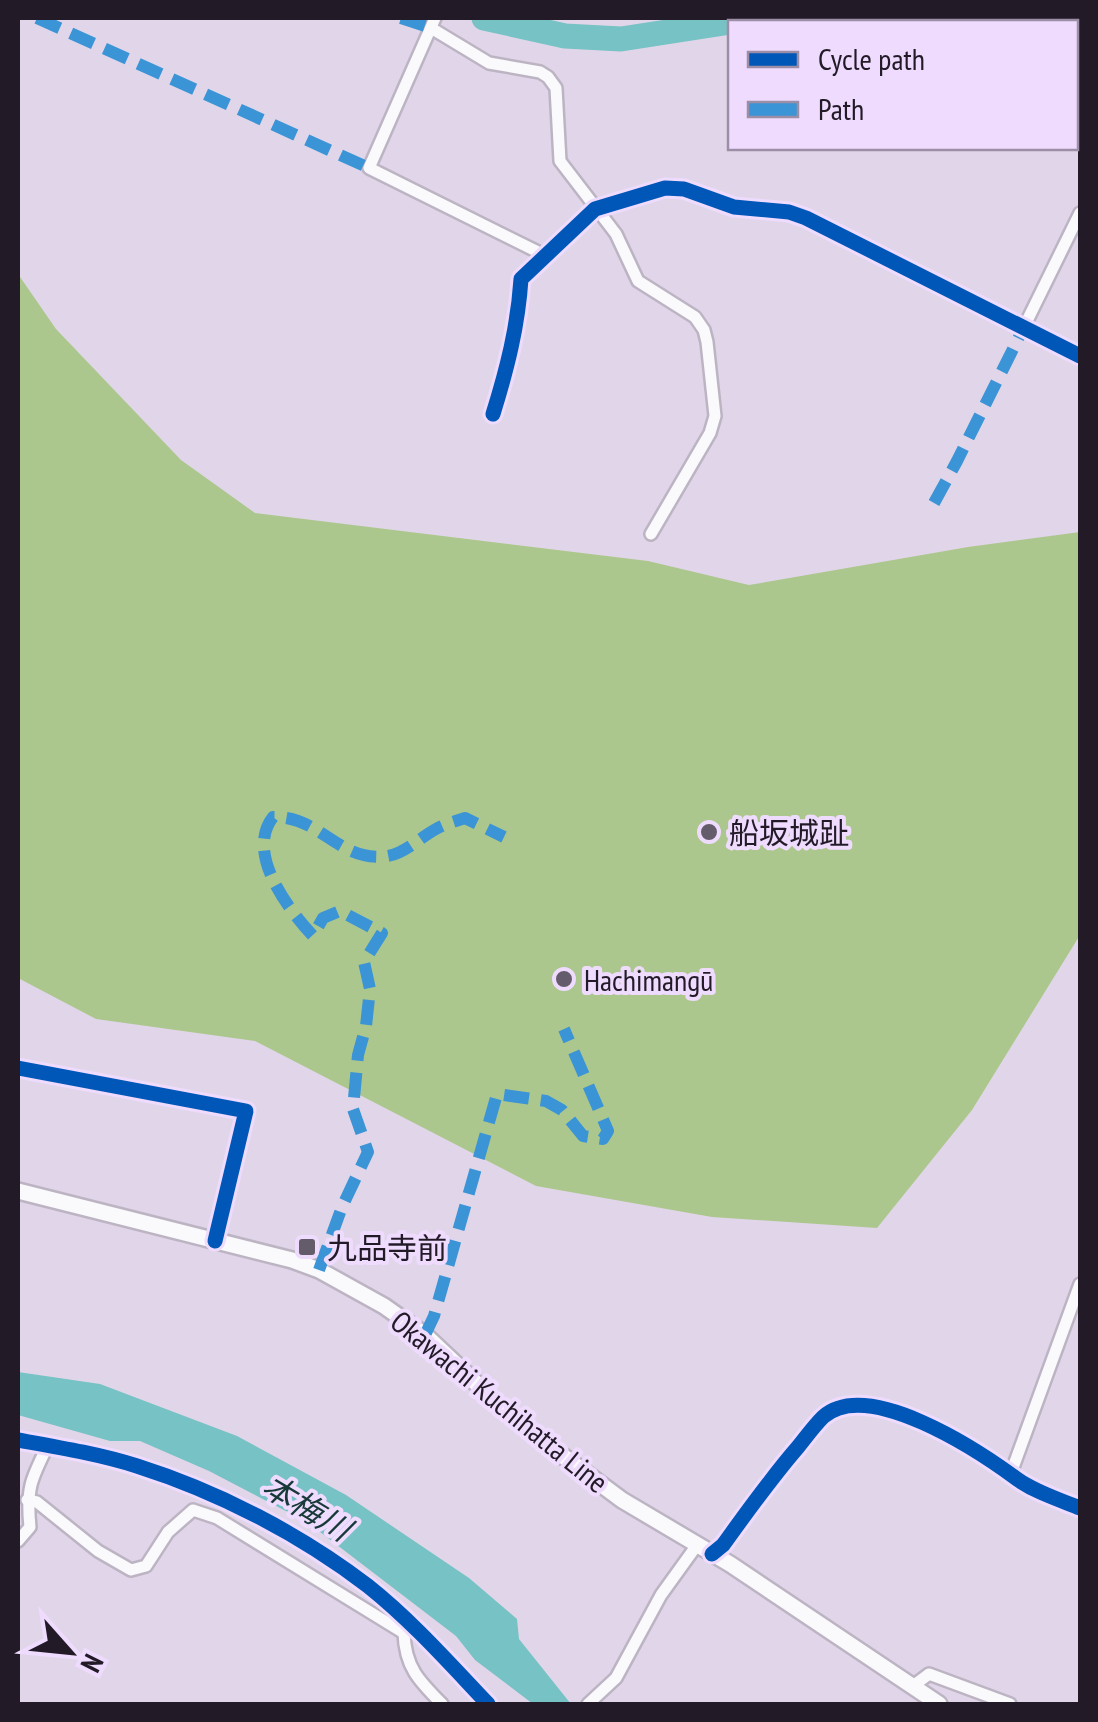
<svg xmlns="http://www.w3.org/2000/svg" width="1098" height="1722" viewBox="0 0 1098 1722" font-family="'PT Sans Narrow','Noto Sans JP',sans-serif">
  <rect width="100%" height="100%" fill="#e1d6e9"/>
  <!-- green -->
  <path fill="#acc78d" d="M18 274 56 329 181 460 255 513 648 561 749 585 968 547 1080 532V935L972 1110 877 1228 712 1217 536 1186 255 1041 96 1019 18 978Z"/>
  <!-- water -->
  <path fill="#77c2c4" d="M18 1372 100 1384 237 1436 346 1495 469 1578 517 1619 519 1639 571 1704H533L475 1660 456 1636 307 1522 209 1471 140 1441H110L18 1415Z"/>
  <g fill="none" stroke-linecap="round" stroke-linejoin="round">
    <!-- stream -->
    <path stroke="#77c2c4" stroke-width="4" d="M1000 18 1002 22"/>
    <!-- river -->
    <g stroke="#77c2c4" stroke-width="25">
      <path d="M484 18 565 36 621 39 737 21 796 22"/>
      <path d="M1076 95 1080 98"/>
    </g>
    <!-- street casing -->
    <g stroke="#bcb4c3" stroke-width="16">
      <g id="street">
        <path d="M435 18 369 168 544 255"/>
        <path d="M431 28 489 63 540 72 548 77 556 88 560 161 616 234 638 281 695 317 704 330 707 342 715 416 710 433 651 534"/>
        <path d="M1024 327 1080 213"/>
        <path d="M493 414C507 369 518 326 521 279L595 209 665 188 684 189 734 207 789 212 806 218 1080 356"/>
        <path d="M18 1068 246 1111 215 1241"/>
        <path d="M18 1440C57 1447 99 1454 137 1466 219 1492 300 1534 368 1586 412 1621 450 1664 488 1704"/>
        <path d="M1011 1473 1080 1284"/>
        <path d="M27 1500 37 1502 98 1551 131 1570 146 1566 168 1532 193 1510 217 1518 404 1633 414 1629"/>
        <path d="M18 1541 30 1527C26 1489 31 1479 48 1445"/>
        <path d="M712 1554 723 1545C747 1512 771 1478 798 1447 806 1437 814 1426 823 1417 868 1377 979 1451 1017 1479 1035 1492 1060 1500 1080 1508"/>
        <path d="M404 1633C405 1667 419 1681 442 1704"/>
        <path d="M913 1686 929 1674 1010 1704"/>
        <path d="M588 1704 616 1678 661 1595 697 1545"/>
      </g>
    </g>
    <!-- secondary casing -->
    <g stroke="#bcb4c3" stroke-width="20">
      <path id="secondary" d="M18 1191 292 1260 319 1270 384 1306 425 1335 497 1403 544 1442 622 1500 730 1564 939 1704"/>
    </g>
    <!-- primary casing -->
    <g stroke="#bcb6bf" stroke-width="22">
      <path id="primary" d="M1065 18 1072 22"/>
    </g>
    <!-- street -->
    <use href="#street" stroke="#faf9fc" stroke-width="11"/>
    <!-- secondary -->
    <use href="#secondary" stroke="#faf9fc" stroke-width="15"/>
    <!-- primary -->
    <use href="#primary" stroke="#e8e0db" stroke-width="18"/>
    <!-- quiet -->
    <g stroke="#3b94d6" stroke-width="12" stroke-dasharray="25 12" stroke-linecap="butt">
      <path d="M37 18 369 168"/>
      <path d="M401 18 431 28"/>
      <path d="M934 503 957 461 1024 327"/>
      <path d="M319 1270 342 1207 368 1152 353 1109 358 1055 366 1026 370 989 364 962 382 933 340 911 323 918 313 936C288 909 245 853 273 817 322 816 338 863 388 856 405 853 421 837 436 829 445 824 456 821 465 818L504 837"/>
      <path d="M425 1335 434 1316 497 1094 546 1101 562 1110 583 1136 603 1139 608 1131 564 1029"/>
    </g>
    <!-- cycleway casing -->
    <g stroke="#efdbfe" stroke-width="21">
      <g id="cycleway">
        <path d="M493 414C507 369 518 326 521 279L595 209 665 188 684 189 734 207 789 212 806 218 1080 356"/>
        <path d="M18 1068 246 1111 215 1241"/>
        <path d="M18 1440C57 1447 99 1454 137 1466 219 1492 300 1534 368 1586 412 1621 450 1664 488 1704"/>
        <path d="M712 1554 723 1545C747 1512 771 1478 798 1447 806 1437 814 1426 823 1417 868 1377 979 1451 1017 1479 1035 1492 1060 1500 1080 1508"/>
      </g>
    </g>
    <!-- cycleway -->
    <use href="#cycleway" stroke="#0057b8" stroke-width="15"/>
  </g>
  <!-- markers -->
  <g fill="#655c6b" stroke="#efdbfe" stroke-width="4">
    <circle cx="709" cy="832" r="10"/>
    <circle cx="564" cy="979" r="10"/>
    <rect x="297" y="1237" width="20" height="20" rx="5"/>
  </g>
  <g text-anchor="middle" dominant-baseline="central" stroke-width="8" stroke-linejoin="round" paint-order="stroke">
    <!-- poi labels -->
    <g font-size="30" fill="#221a27" stroke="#efdbfe" text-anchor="start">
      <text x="729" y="832">船坂城趾</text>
      <text x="584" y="979">Hachimangū</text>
      <text x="327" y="1247">九品寺前</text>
    </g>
    <!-- street labels -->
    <g font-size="30" fill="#221a27" stroke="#efdbfe">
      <text transform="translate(500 1401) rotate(39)">Okawachi Kuchihatta Line</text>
    </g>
    <!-- water labels -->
    <g font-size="32" font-style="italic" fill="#173937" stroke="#efdbfe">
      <text transform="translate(307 1507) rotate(31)">本梅川</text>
    </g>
  </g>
  <!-- border -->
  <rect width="1098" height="1722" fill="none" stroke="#221a27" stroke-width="40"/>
  <!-- legend -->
  <rect x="728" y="20" width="350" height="130" fill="#efdbfe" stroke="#9d8ea8" stroke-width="2.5"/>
  <rect x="748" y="52" width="50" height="15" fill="#0057b8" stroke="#9d8ea8" stroke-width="2.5"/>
  <text x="818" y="70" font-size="30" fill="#221a27">Cycle path</text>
  <rect x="748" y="102" width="50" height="15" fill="#3b94d6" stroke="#9d8ea8" stroke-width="2.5"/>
  <text x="818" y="120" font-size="30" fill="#221a27">Path</text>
  <!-- north arrow -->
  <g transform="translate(70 1652) rotate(117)" stroke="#efdbfe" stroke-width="8" paint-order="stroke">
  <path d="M0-8L18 38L0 25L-18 38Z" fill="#221a27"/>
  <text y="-15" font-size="28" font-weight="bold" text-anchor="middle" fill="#221a27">N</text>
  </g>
</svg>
